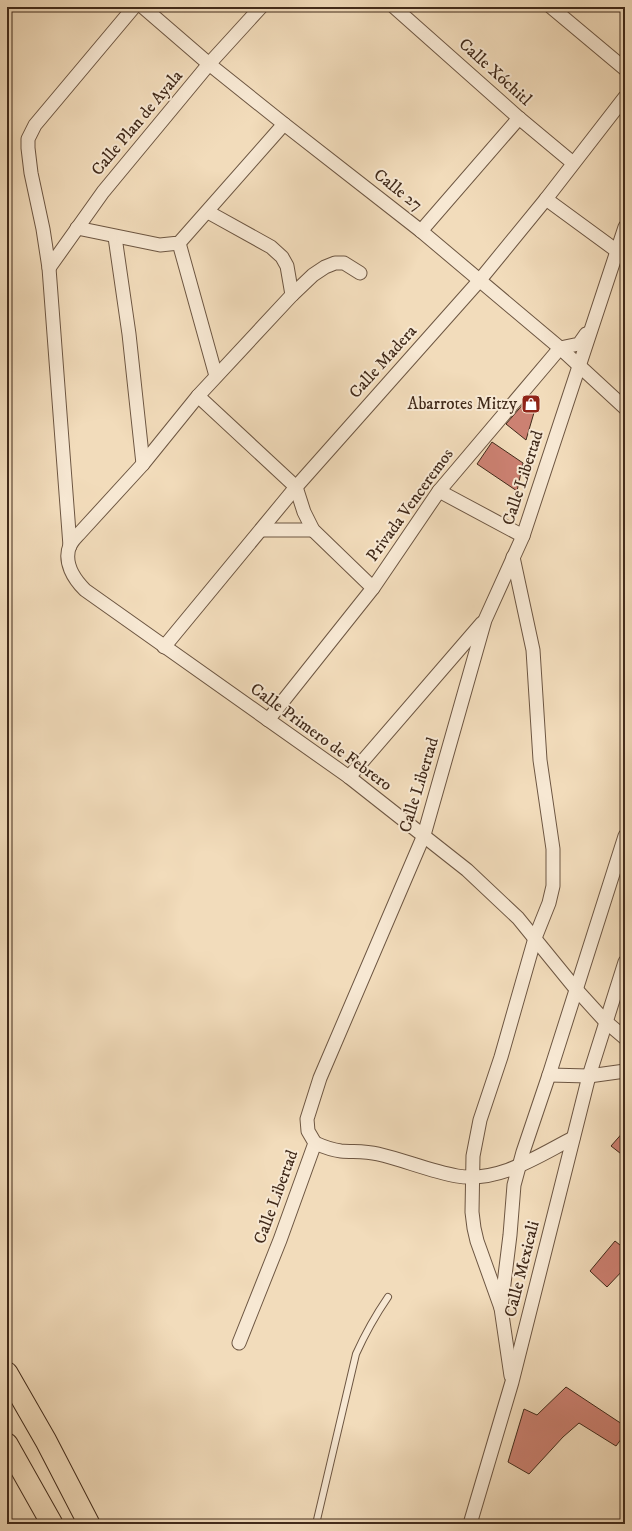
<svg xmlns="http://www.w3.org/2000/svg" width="632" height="1531" viewBox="0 0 632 1531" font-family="'IM FELL DW Pica',serif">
  <rect width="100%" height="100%" fill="#f2dcbb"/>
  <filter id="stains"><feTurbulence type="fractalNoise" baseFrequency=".005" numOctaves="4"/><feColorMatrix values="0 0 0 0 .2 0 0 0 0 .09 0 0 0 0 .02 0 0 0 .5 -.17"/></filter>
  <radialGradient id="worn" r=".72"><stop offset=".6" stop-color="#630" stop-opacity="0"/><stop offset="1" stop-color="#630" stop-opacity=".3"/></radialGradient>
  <!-- building -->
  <g fill="#cc8172" stroke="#412a1a">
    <path d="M531 395 538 399 526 440 506 424Z"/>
    <path d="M492 442 523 463 517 491 477 464Z"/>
    <path d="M625 1130V1157L611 1146Z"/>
    <path d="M625 1239V1268L607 1287 590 1271 615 1241 620 1245Z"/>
    <path d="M566 1387 625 1426V1434L616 1446 579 1423 563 1437 529 1474 508 1462 524 1409 537 1415Z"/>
  </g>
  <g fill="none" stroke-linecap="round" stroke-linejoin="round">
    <!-- service casing -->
    <g stroke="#6d5642" stroke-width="8">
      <path id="service" d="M316 1524 356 1354C365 1334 375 1316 388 1297"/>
    </g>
    <!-- minor casing -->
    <g stroke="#6d5642" stroke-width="15">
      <g id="minor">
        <path d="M143 7 209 64 284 124 421 231 560 348 625 408"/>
        <path d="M394 7 519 118 573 163"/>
        <path d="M551 7 625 69"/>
        <path d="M546 199 617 251"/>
        <path d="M208 212 271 247 282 257 287 266 292 295"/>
        <path d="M77 228 160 245 179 243 284 124"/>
        <path d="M421 231 519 118"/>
        <path d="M115 237 129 334 143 464"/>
        <path d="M179 243 216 376"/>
        <path d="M49 268 103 192 209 64 261 7"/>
        <path d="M360 273 344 263H335L325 267 313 275 292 295 198 396 143 464 78 535C75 538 72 542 70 545 63 562 74 579 85 590L349 777 467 870 518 918 575 988 605 1021 625 1038"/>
        <path d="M198 396 296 487 304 512 313 530 373 588"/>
        <path d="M439 491 523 536"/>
        <path d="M261 530H313"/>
        <path d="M70 546 49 268 43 229 31 173 28 148V139L35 125 134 7"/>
        <path d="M164 647 296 487 479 281 546 199 625 97"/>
        <path d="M268 720 373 588 439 491 560 348 579 344 586 334"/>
        <path d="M349 777 482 623"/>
        <path d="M625 836 549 1075 589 1076 625 1071"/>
        <path d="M315 1143C324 1147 332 1150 341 1151 354 1152 365 1151 378 1154 404 1160 430 1171 457 1176 499 1183 538 1156 573 1138"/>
        <path d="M501 1308 477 1241 474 1228 472 1212 473 1156 480 1120 501 1057 535 938 549 903 553 886V849L540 760 533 650 513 557"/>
        <path d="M239 1343 280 1240 315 1143 308 1131 307 1119 320 1078 424 835 485 620 523 536 625 227"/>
        <path d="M511 1376 501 1308 510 1235 514 1185 523 1152 549 1075"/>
        <path d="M470 1524 512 1382 589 1076 625 962"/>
      </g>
    </g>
    <!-- trunk casing -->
    <g stroke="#412a1a" stroke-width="23">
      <g id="trunk">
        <path d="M7 1373 46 1441 89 1524"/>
        <path d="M7 1444 52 1524"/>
      </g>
    </g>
    <!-- service -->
    <use href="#service" stroke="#f7e8d3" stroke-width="6"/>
    <!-- minor -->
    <use href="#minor" stroke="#f7e8d3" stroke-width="13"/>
    <!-- trunk -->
    <use href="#trunk" stroke="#f2dcbb" stroke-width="21"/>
  </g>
  <!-- icons -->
  <defs>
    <g id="shop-square" transform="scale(1)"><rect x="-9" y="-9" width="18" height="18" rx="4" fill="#8f2418" stroke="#f7e8d3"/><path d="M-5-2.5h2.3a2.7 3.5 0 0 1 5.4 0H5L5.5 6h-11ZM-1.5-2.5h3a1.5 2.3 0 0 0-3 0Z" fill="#fff"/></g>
  </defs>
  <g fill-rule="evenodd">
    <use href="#shop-square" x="531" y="404"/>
  </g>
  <g text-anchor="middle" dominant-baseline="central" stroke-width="4" stroke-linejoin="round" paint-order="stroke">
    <!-- street labels -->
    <g font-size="17" fill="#412a1a" stroke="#f7e8d3">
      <text transform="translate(495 72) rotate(42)">Calle Xóchitl</text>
      <text transform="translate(137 123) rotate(-50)">Calle Plan de Ayala</text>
      <text transform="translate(398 190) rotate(38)">Calle 27</text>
      <text transform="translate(383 362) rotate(-48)">Calle Madera</text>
      <text transform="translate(523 478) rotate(-72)">Calle Libertad</text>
      <text transform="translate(410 505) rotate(-54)">Privada Venceremos</text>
      <text transform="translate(321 737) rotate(36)">Calle Primero de Febrero</text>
      <text transform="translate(419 785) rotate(-73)">Calle Libertad</text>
      <text transform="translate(276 1197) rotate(-70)">Calle Libertad</text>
      <text transform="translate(522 1269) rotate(-76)">Calle Mexicali</text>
    </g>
    <!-- poi labels -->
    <g font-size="17" fill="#412a1a" stroke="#f7e8d3" text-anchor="end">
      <text x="517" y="404">Abarrotes Mitzy</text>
    </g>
  </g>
  <!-- margin -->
  <rect width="632" height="1531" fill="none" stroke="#f2dcbb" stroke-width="24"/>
  <rect x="8" y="8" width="616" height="1515" fill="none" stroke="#412a1a" stroke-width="2"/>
  <rect x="12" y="12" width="608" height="1507" fill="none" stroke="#412a1a"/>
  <rect width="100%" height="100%" filter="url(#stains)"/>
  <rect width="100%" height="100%" fill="url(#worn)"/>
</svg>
